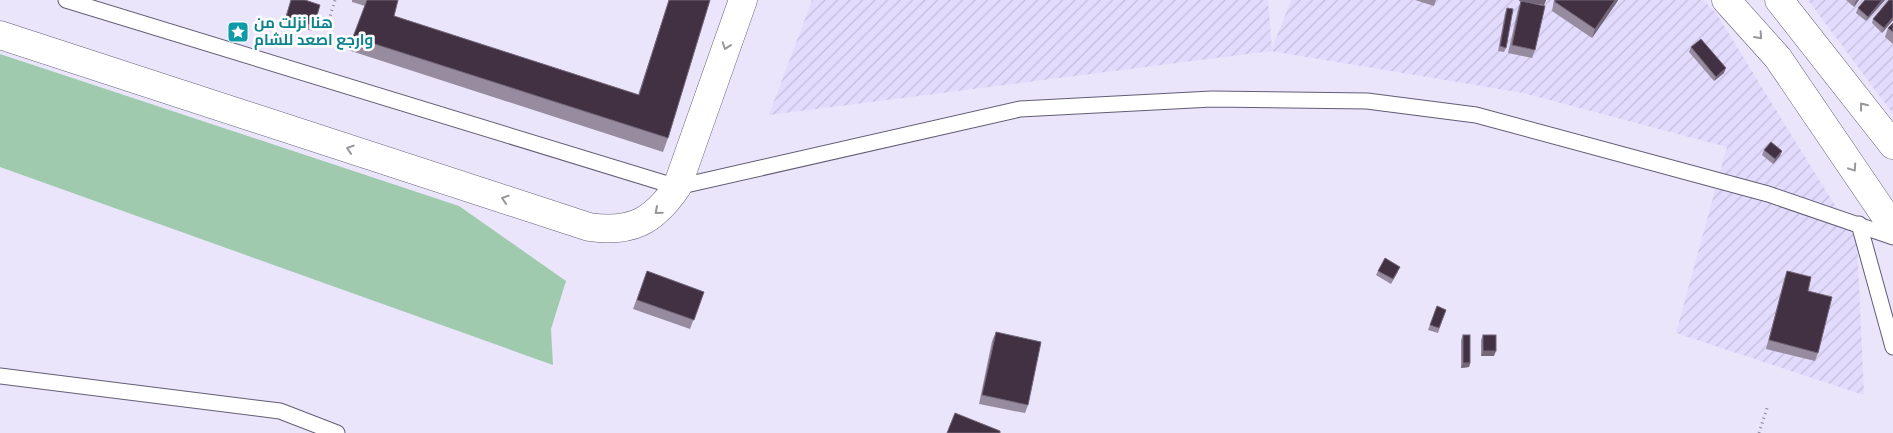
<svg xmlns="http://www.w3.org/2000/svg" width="1893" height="433" viewBox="0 0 1893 433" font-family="Roboto,Cairo,sans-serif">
  <defs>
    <pattern id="industrial-furrows" width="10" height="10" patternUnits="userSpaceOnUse" patternTransform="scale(1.25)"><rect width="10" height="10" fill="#e3dbfd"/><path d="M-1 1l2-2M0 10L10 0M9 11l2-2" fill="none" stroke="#c3bcd9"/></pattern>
  </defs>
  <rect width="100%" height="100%" fill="#eae5fb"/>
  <!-- industrial -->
  <g fill="url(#industrial-furrows)">
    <path d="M812 0H1268L1272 49 1291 0H1703L1716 13 1857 241 1864 395 1676 333 1727 147 1523 93 1271 51 769 115Z"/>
    <path d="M1808 0H1893V114Z"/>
  </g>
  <!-- green -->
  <path fill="#9fcaae" d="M0 54 459 206 566 281 551 329 553 365 0 167Z"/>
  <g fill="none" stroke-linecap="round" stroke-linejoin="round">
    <!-- service casing -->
    <g stroke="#625d74" stroke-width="17">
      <g id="service">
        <path d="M66 0 677 187 1020 109 1212 99 1367 101 1476 115 1768 194 1893 237"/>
        <path d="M1859 224 1893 347"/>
        <path d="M0 376 280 411 337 433"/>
      </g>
    </g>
    <!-- minor casing -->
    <g stroke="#625d74" stroke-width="29">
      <path id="minor" d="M0 35 589 227C631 233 653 222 677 187L743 0"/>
    </g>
    <!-- secondary casing -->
    <g stroke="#625d74" stroke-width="29">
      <g id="secondary">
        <path d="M1726 0 1778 58 1893 227"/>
        <path d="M1779 0 1893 145"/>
      </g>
    </g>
    <!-- path -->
    <g stroke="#8b8797" stroke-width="3" stroke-dasharray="1 4" stroke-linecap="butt">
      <path d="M326 30 335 0"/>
      <path d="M1759 433 1767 408"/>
    </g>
    <!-- service -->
    <use href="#service" stroke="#fff" stroke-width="15"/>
    <!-- minor -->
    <use href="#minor" stroke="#fff" stroke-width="28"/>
    <!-- secondary -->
    <use href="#secondary" stroke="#fff" stroke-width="28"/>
  </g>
  <!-- wall -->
  <g fill="#968b9f">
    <path d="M291 0 320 5 312 31 284 22Z"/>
    <path d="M352 0H398L394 16 638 95 669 0H710L668 138 663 152 348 50 365 6 352 2Z"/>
    <path d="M1415 0H1436L1434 6Z"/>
    <path d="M1519 0H1546L1544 5 1532 3 1535 50 1532 58 1508 53 1518 9 1521 1H1519Z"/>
    <path d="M1554 0H1618L1592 38 1552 11Z"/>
    <path d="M1846 0H1859L1854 7Z"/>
    <path d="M1865 0H1885L1866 21 1856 13 1858 8Z"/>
    <path d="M1507 8 1506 48 1504 52 1498 51 1505 13Z"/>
    <path d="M1873 19 1893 20 1882 33 1872 23Z"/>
    <path d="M1893 23V44L1885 37 1888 28Z"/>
    <path d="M1691 47 1724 73 1714 81 1689 52Z"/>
    <path d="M1764 150 1782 151 1780 156 1773 164 1762 155Z"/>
    <path d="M647 271 704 292 690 329 633 309Z"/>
    <path d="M1378 271 1398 272 1391 284 1376 275Z"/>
    <path d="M1787 271 1808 291 1818 353 1815 361 1766 349 1784 280Z"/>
    <path d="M1437 306 1446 310 1438 333 1428 330Z"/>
    <path d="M996 332 1028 405 1025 413 979 404 992 341Z"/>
    <path d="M1463 335 1470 363 1469 367 1461 368V340Z"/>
    <path d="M1483 335 1494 356H1481V340Z"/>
  </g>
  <!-- shaded-wall -->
  <g fill="#74677a">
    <path d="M1520 0H1546L1544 5 1519 1Z"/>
    <path d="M1615 0H1618L1617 2 1592 38 1595 29Z"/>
    <path d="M1857 0H1859L1854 7 1855 2Z"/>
    <path d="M1882 0H1885L1866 21 1868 17Z"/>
    <path d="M1893 17V20L1882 33 1884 28Z"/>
    <path d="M1726 68 1724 73 1714 81 1716 77Z"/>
    <path d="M1782 151 1780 156 1773 164 1775 159Z"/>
    <path d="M1483 351H1496L1494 356H1481Z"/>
    <path d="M1463 363H1470L1469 367 1461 368Z"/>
  </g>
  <!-- building -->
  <g fill="#423143" stroke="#74677a">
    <path d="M291 0H305L320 5 314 26 286 17Z"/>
    <path d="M367 0H398L394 16 639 95 669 0H710L668 138 353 37Z"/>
    <path d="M1555 0H1615L1595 29 1555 2Z"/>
    <path d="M1865 0H1882L1868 17 1858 8Z"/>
    <path d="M1889 0H1893V17L1884 28 1873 19Z"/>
    <path d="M1521 1 1545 6 1535 50 1512 45Z"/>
    <path d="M1507 8 1513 9 1506 48 1500 46Z"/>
    <path d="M1893 23V32L1888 28Z"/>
    <path d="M1701 39 1726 68 1716 77 1691 47Z"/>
    <path d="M1771 142 1782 151 1775 159 1764 150Z"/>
    <path d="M1385 258 1400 267 1393 279 1378 271Z"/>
    <path d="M647 271 704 292 694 320 637 300Z"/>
    <path d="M1787 271 1811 277 1808 291 1832 297 1818 353 1769 340Z"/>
    <path d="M1437 306 1446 310 1439 328 1430 325Z"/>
    <path d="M996 332 1041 342 1028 405 982 395Z"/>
    <rect x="1463" y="335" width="7" height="28"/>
    <rect x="1483" y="335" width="13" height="16"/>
    <path d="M955 413 1000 431V433H947Z"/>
  </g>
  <!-- one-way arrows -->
  <defs><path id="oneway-chevron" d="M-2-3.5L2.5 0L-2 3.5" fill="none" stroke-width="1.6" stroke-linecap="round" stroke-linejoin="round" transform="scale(1.25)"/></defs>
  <g stroke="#97969b">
    <use href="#oneway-chevron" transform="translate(1759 36) rotate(48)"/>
    <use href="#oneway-chevron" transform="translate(726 46) rotate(109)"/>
    <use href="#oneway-chevron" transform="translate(1863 106) rotate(-128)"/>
    <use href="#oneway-chevron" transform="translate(350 149) rotate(-162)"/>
    <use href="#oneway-chevron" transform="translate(1853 168) rotate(56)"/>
    <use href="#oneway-chevron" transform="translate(505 199) rotate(-162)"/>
    <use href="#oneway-chevron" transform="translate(658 211) rotate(139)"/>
  </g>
  <!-- icons -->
  <defs>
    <g id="sight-square" transform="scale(1.125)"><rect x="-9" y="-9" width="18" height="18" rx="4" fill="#0f9aa8" stroke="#fff"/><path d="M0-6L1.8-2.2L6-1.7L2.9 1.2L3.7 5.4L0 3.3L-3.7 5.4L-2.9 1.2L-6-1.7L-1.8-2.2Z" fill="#fff"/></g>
  </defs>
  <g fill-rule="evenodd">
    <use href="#sight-square" x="238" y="32"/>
  </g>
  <g text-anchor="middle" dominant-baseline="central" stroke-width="5" stroke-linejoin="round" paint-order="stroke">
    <!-- culture labels -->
    <g font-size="15" font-weight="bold" fill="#0d838f" stroke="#fff" text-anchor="start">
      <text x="254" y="23">هنا نزلت من<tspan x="254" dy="17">وارجع اصعد للشام</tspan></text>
    </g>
  </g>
</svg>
